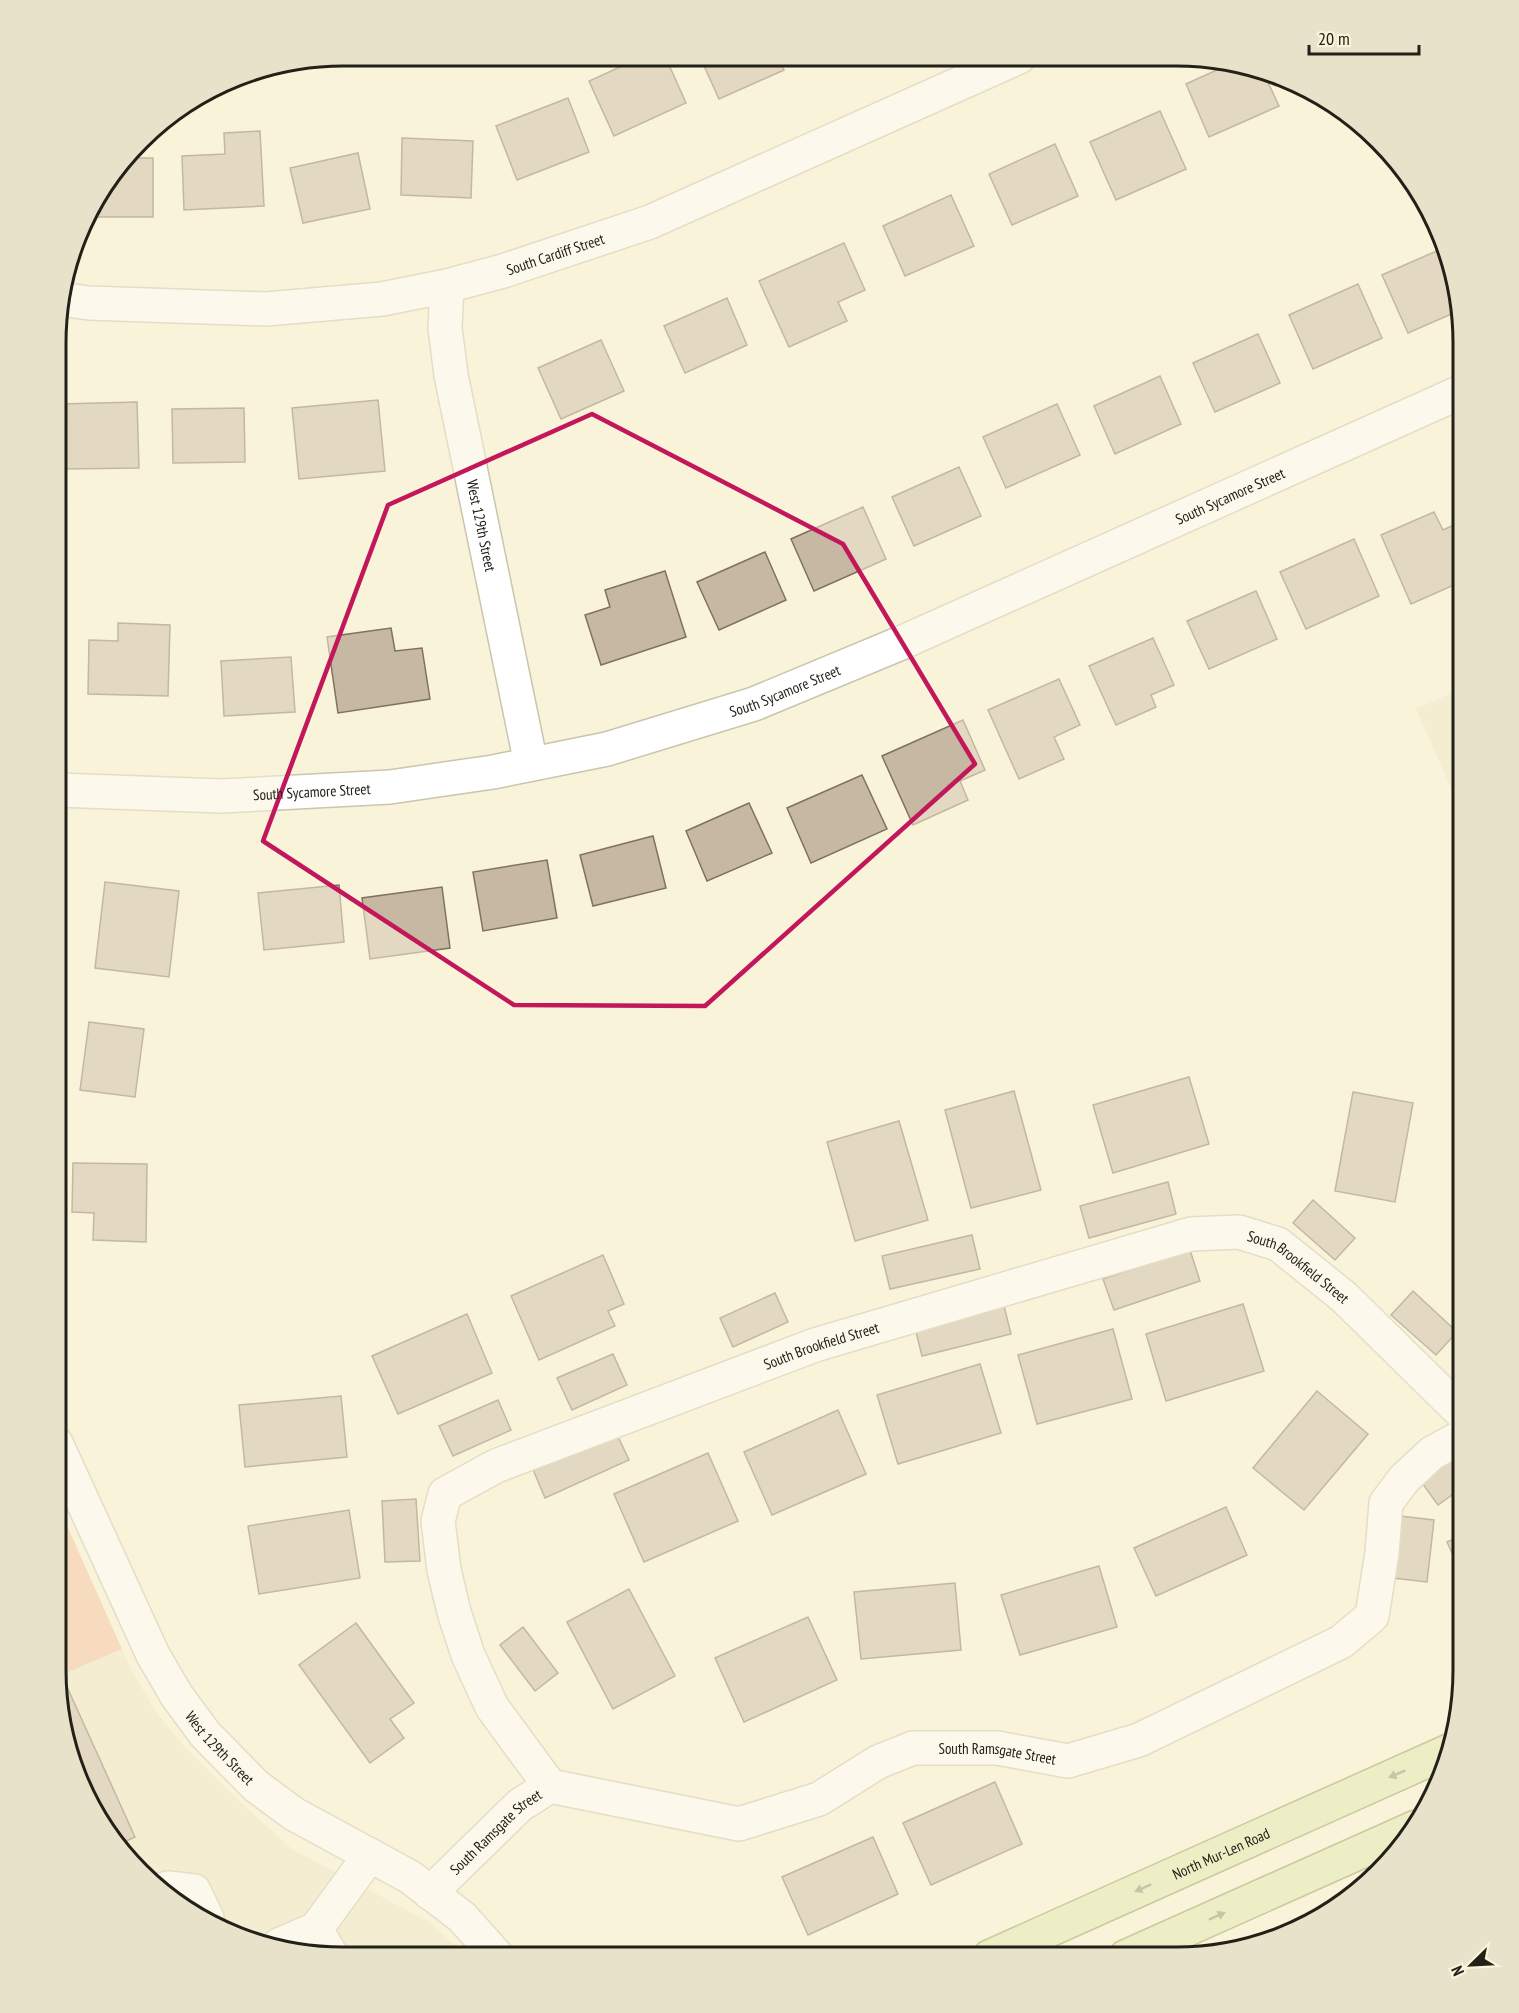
<svg xmlns="http://www.w3.org/2000/svg" width="1519" height="2013" viewBox="0 0 1519 2013" font-family="'PT Sans Narrow',sans-serif">
  <rect width="100%" height="100%" fill="#f9f3da"/>
  <!-- built -->
  <g fill="#efe7c7">
    <path d="M1463 688V815L1416 709Z"/>
    <path d="M122 1649 133 1673 156 1712 185 1747 236 1798 292 1849 429 1922 466 1956 306 1955 183 1909 127 1860 85 1797 57 1677Z"/>
  </g>
  <!-- green -->
  <path fill="#f1bf9e" d="M56 1501 122 1649 57 1677 56 1670Z"/>
  <!-- building -->
  <g fill="#c7b8a3" stroke="#80725e" stroke-width="1.5">
    <path d="M644 56H665L686 103 614 136 589 81Z"/>
    <path d="M700 57H778L784 70 719 99Z"/>
    <path d="M1230 64 1266 78 1279 106 1209 137 1186 84Z"/>
    <path d="M568 98 589 152 517 180 496 126Z"/>
    <path d="M1160 111 1186 169 1116 200 1090 142Z"/>
    <path d="M260 131 264 206 184 210 182 156 225 154 224 133Z"/>
    <path d="M402 138 473 141 471 198 401 195Z"/>
    <path d="M1055 144 1078 196 1012 225 989 174Z"/>
    <path d="M358 153 370 209 303 223 290 168Z"/>
    <path d="M128 158H153V217H88L94 200Z"/>
    <path d="M951 195 974 246 905 276 883 226Z"/>
    <path d="M844 243 865 290 838 302 847 321 789 347 759 281Z"/>
    <path d="M1441 249 1456 312 1408 333 1382 275Z"/>
    <path d="M1358 284 1382 338 1313 369 1289 315Z"/>
    <path d="M727 298 747 345 685 373 664 326Z"/>
    <path d="M1258 334 1280 383 1215 412 1193 363Z"/>
    <path d="M601 340 624 391 561 419 538 368Z"/>
    <path d="M1160 376 1181 424 1115 454 1094 406Z"/>
    <path d="M378 400 385 471 299 479 292 408Z"/>
    <path d="M137 402 139 468 62 469 60 404Z"/>
    <path d="M1057 404 1080 455 1006 488 983 437Z"/>
    <path d="M244 408 245 462 173 463 172 409Z"/>
    <path d="M959 467 981 516 914 546 892 497Z"/>
    <path d="M863 507 886 559 814 591 791 539Z"/>
    <path d="M1434 512 1443 530 1463 521V581L1411 604 1381 535Z"/>
    <path d="M1354 539 1379 596 1306 629 1280 572Z"/>
    <path d="M765 552 786 600 719 630 697 582Z"/>
    <path d="M665 571 686 637 601 665 585 615 610 607 605 590Z"/>
    <path d="M1256 591 1277 639 1209 669 1187 621Z"/>
    <path d="M118 623 170 625 168 696 88 694 89 640 118 641Z"/>
    <path d="M391 628 395 651 422 648 430 699 338 713 327 637Z"/>
    <path d="M1153 638 1174 685 1151 695 1156 707 1116 725 1089 666Z"/>
    <path d="M291 657 295 712 224 716 221 661Z"/>
    <path d="M1059 679 1080 725 1054 737 1064 759 1019 779 988 710Z"/>
    <path d="M963 720 985 770 960 781 968 800 913 825 882 756Z"/>
    <path d="M862 775 887 829 811 863 787 808Z"/>
    <path d="M749 803 772 853 707 881 686 831Z"/>
    <path d="M653 836 666 888 593 906 580 855Z"/>
    <path d="M547 860 557 918 483 931 473 872Z"/>
    <path d="M105 882 179 891 169 977 95 968Z"/>
    <path d="M339 885 344 942 264 950 258 893Z"/>
    <path d="M442 887 450 948 370 959 362 898Z"/>
    <path d="M89 1022 144 1029 135 1097 80 1090Z"/>
    <path d="M1189 1077 1209 1144 1113 1173 1093 1105Z"/>
    <path d="M1014 1091 1041 1190 971 1208 945 1110Z"/>
    <path d="M1353 1092 1413 1103 1395 1202 1335 1191Z"/>
    <path d="M899 1121 928 1220 855 1241 827 1142Z"/>
    <path d="M73 1163 147 1164 146 1242 93 1240 94 1213 72 1212Z"/>
    <path d="M1463 1171V1216L1455 1214Z"/>
    <path d="M1168 1182 1176 1214 1089 1238 1080 1206Z"/>
    <path d="M1313 1200 1355 1238 1335 1260 1293 1223Z"/>
    <path d="M972 1235 980 1269 890 1289 882 1256Z"/>
    <path d="M1190 1250 1200 1281 1114 1310 1103 1279Z"/>
    <path d="M603 1255 624 1304 608 1311 615 1326 539 1360 511 1296Z"/>
    <path d="M1413 1291 1457 1332 1436 1355 1391 1315Z"/>
    <path d="M775 1293 788 1322 733 1347 720 1318Z"/>
    <path d="M1003 1302 1011 1334 922 1356 914 1324Z"/>
    <path d="M1243 1304 1264 1371 1166 1401 1146 1334Z"/>
    <path d="M467 1314 492 1373 398 1414 372 1356Z"/>
    <path d="M1113 1329 1132 1399 1037 1424 1018 1355Z"/>
    <path d="M613 1354 627 1385 572 1410 557 1378Z"/>
    <path d="M980 1364 1001 1433 898 1464 877 1395Z"/>
    <path d="M1317 1391 1368 1434 1304 1510 1253 1468Z"/>
    <path d="M341 1396 347 1457 245 1467 239 1405Z"/>
    <path d="M498 1400 511 1430 453 1456 439 1426Z"/>
    <path d="M838 1410 866 1474 772 1515 744 1452Z"/>
    <path d="M615 1430 629 1460 545 1498 532 1467Z"/>
    <path d="M1463 1442V1487L1438 1505 1417 1476Z"/>
    <path d="M708 1453 738 1521 644 1562 614 1494Z"/>
    <path d="M416 1499 420 1561 385 1562 382 1501Z"/>
    <path d="M1226 1507 1247 1555 1156 1596 1134 1548Z"/>
    <path d="M349 1510 360 1578 259 1594 248 1526Z"/>
    <path d="M1400 1516 1434 1520 1427 1582 1393 1578Z"/>
    <path d="M1463 1535V1577L1447 1542Z"/>
    <path d="M1099 1566 1117 1627 1020 1655 1001 1595Z"/>
    <path d="M955 1583 961 1650 861 1659 854 1592Z"/>
    <path d="M629 1589 675 1676 613 1709 567 1622Z"/>
    <path d="M808 1617 837 1680 744 1722 715 1658Z"/>
    <path d="M356 1623 414 1703 390 1719 404 1738 370 1763 299 1665Z"/>
    <path d="M523 1627 558 1673 535 1691 500 1645Z"/>
    <path d="M68 1689 135 1837 117 1845 85 1797 61 1692Z"/>
    <path d="M995 1782 1022 1844 931 1885 903 1823Z"/>
    <path d="M873 1837 898 1894 808 1935 782 1877Z"/>
  </g>
  <g fill="none" stroke-linecap="round" stroke-linejoin="round">
    <!-- minor casing -->
    <g stroke="#cbc5ad" stroke-width="36">
      <g id="minor">
        <path id="s1" d="M447 286 445 328 451 375 531 764"/>
        <path id="s2" d="M60 299 89 303 266 309 382 299 447 286 503 271 650 222 1019 57"/>
        <path id="s3" d="M57 790 222 796 390 787 493 772 607 749 754 704 901 643 1463 391"/>
        <path id="s4" d="M56 1443 153 1655 177 1696 205 1734 256 1786 294 1814 410 1877 462 1917 497 1956"/>
        <path id="s5" d="M550 1786 492 1707 468 1655 454 1612 444 1570 438 1521 445 1494 496 1466 815 1345 1191 1234 1239 1232 1278 1244 1344 1297 1463 1414"/>
        <path d="M162 1890 168 1888 194 1891 207 1918"/>
        <path id="s6" d="M430 1893 520 1805 550 1786 739 1824 819 1799 878 1762 913 1748H997L1068 1761 1139 1740 1341 1642 1372 1616 1382 1553 1386 1503 1404 1479 1432 1453 1463 1436"/>
        <path d="M316 1929 331 1955"/>
        <path d="M279 1945 316 1929 370 1855"/>
      </g>
    </g>
    <!-- major casing -->
    <g stroke="#8f9855" stroke-width="36">
      <g id="major">
        <path id="s7" d="M989 1957 1451 1750"/>
        <path d="M1125 1957 1416 1827"/>
      </g>
    </g>
    <!-- minor -->
    <use href="#minor" stroke="#fff" stroke-width="33"/>
    <!-- major -->
    <use href="#major" stroke="#dfe8ad" stroke-width="33"/>
  </g>
  <!-- one-way arrows -->
  <defs><path id="oneway-solid" d="M-6-.8H1V-3.2L6.5 0L1 3.2V.8H-6Z" transform="scale(1.5)"/></defs>
  <g fill="#8a8e6a">
    <use href="#oneway-solid" transform="translate(1397 1774) rotate(156)"/>
    <use href="#oneway-solid" transform="translate(1143 1888) rotate(156)"/>
    <use href="#oneway-solid" transform="translate(1217 1916) rotate(-24)"/>
  </g>
  <!-- marked area -->
  <path d="M0 0H1519V2013H0ZM592 414 843 544 975 764 705 1006 514 1005 263 841 388 505Z" fill="#f9f3da" fill-opacity=".55" fill-rule="evenodd"/>
  <path fill="none" stroke="#c2185b" stroke-width="4.5" stroke-linejoin="round" d="M592 414 843 544 975 764 705 1006 514 1005 263 841 388 505Z"/>
  <g text-anchor="middle" dominant-baseline="central" stroke-width="5" stroke-linejoin="round" paint-order="stroke">
    <!-- street labels -->
    <g font-size="15" fill="#222017" stroke="#f9f3da">
      <text stroke="none"><textPath href="#s2" startOffset="502">South Cardiff Street</textPath></text>
      <text stroke="none"><textPath href="#s3" startOffset="1227">South Sycamore Street</textPath></text>
      <text stroke="none"><textPath href="#s1" startOffset="243">West 129th Street</textPath></text>
      <text stroke="none"><textPath href="#s3" startOffset="741">South Sycamore Street</textPath></text>
      <text stroke="none"><textPath href="#s3" startOffset="255">South Sycamore Street</textPath></text>
      <text stroke="none"><textPath href="#s5" startOffset="1230">South Brookfield Street</textPath></text>
      <text stroke="none"><textPath href="#s5" startOffset="726">South Brookfield Street</textPath></text>
      <text stroke="none"><textPath href="#s4" startOffset="348">West 129th Street</textPath></text>
      <text stroke="none"><textPath href="#s6" startOffset="630">South Ramsgate Street</textPath></text>
      <text stroke="none"><textPath href="#s6" startOffset="90">South Ramsgate Street</textPath></text>
      <text stroke="none"><textPath href="#s7" startOffset="254">North Mur-Len Road</textPath></text>
    </g>
  </g>
  <!-- crop -->
  <path d="M0 0H1519V2013H0ZM343 66H1176A277 277 0 0 1 1453 343V1670A277 277 0 0 1 1176 1947H343A277 277 0 0 1 66 1670V343A277 277 0 0 1 343 66Z" fill="#e8e2ca" fill-rule="evenodd"/>
  <path fill="none" stroke="#222017" stroke-width="3" d="M343 66H1176A277 277 0 0 1 1453 343V1670A277 277 0 0 1 1176 1947H343A277 277 0 0 1 66 1670V343A277 277 0 0 1 343 66Z"/>
  <!-- north arrow -->
  <g transform="translate(1471 1965) rotate(246)" stroke="#f9f3da" stroke-width="4.5" paint-order="stroke">
  <path d="M0-4.5L10 22L0 15L-10 22Z" fill="#222017"/>
  <text y="-9" font-size="16" font-weight="bold" text-anchor="middle" fill="#222017">N</text>
  </g>
  <!-- scale -->
  <path d="M1309 45v9h110v-9" fill="none" stroke="#222017" stroke-width="3"/>
  <text x="1318" y="45" font-size="18" fill="#222017" stroke="#f9f3da" stroke-width="4.5" paint-order="stroke">20 m</text>
</svg>
